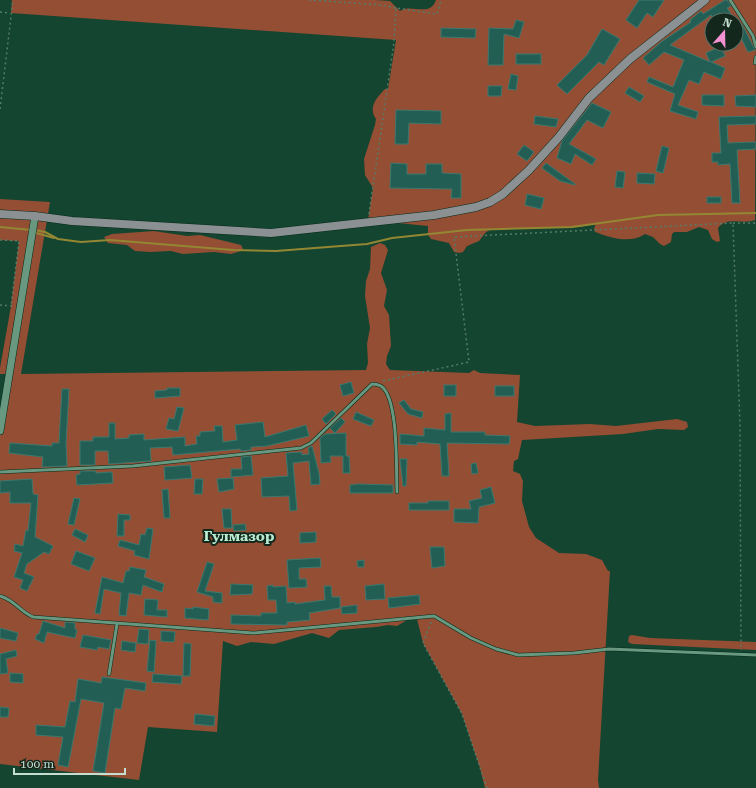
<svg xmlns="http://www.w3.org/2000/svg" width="756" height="788" viewBox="0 0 756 788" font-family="'Roboto Serif',serif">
  <rect width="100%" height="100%" fill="#144530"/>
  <!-- green -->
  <g fill="#944e34" fill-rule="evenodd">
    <path d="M12 0H375L390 1 400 11C411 3 430 18 436 0H756L755 220C744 225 727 216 718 228L720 241 717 242 712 239 708 230 699 227 687 232H674L672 234 671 242 664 246 660 244 653 237 645 234C630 244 611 238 595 232L594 229 596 223 580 227 492 229 486 232 479 241 467 246 463 252 459 253 454 252 449 243 431 239 428 235V226L368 220 373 188 365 175 364 159 375 125 376 119C368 108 376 98 385 89H388L396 40 11 13ZM712 20H736V44H712Z"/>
    <path d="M0 199 50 202 21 374 366 370 368 363 367 344 370 328 365 296 366 281 370 269 371 247 380 243 385 245 388 250 381 273 387 290 384 306 389 315 391 346 387 356 386 364 390 370 469 373 474 370 480 373 520 375 517 422 535 426 590 424 616 426 677 419 687 422 688 427 684 430 658 429 623 434 522 440 518 459 514 461 513 471 520 474 523 481 522 501 529 527 536 538 559 553 586 554 602 560 608 571H610L598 780 599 788H485L480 768 462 714 423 643 417 619 407 620 397 626 388 625 376 627 339 630 329 638 312 633 274 644 251 642 237 646 223 641 217 732 148 727 139 780 0 764V431L9 374H0V368L11 306 19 241 0 240Z"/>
    <path d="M154 231 187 236 200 235 241 245 243 249 241 251 231 254 214 252 183 254 171 251 150 252 135 251 127 245 108 243 104 237 112 234Z"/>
    <path d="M632 635 650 638 756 642V650L632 644 628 642 629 636Z"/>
  </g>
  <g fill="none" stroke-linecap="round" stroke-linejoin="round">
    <!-- stream -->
    <g stroke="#938733" stroke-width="2">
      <path d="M0 227 31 230"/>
      <path d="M35 230 45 232 58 239 81 242 110 240 233 250 276 251 367 244 392 238 467 230 572 227 658 215 756 213"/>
      <path d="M33 232 54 238"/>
    </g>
  </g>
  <!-- building -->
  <g fill="#235e54" stroke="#3d786e">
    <path d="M639 0H664L653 17 647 13 637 28 626 20Z"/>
    <path d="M725 0H727L731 6 727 8 735 20H724L720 13 713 18 711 15 670 45 710 62 706 53 721 46 725 56 711 62 725 68 721 79 704 72 699 84 689 80 678 105 698 112 696 119 670 111 675 94 647 82 649 77 673 87 684 60 664 52 649 65 643 58 661 42 691 22 690 20 701 11 703 14Z"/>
    <path d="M516 20 524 22 519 38 504 34 503 65H488L489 28 513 29Z"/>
    <path d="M742 24 755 50 748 52 736 27Z"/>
    <path d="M441 28 476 29 475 38 441 37Z"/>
    <path d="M602 29 620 39 604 65 599 62 567 94 557 85 587 55Z"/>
    <rect x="516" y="54" width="25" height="10"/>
    <path d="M511 74 518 76 516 90 508 89Z"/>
    <path d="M488 86H502L501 96H488Z"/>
    <path d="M629 87 644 96 640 102 625 93Z"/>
    <path d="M702 95H724V106L702 105Z"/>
    <path d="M756 95V107L736 106 735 96Z"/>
    <path d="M592 103 611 112 603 128 587 120 569 144 596 159 592 165 575 154 571 164 557 158 562 141Z"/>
    <path d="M396 110 441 111V124L409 123 408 144H395Z"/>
    <path d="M535 116 558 119 556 127 534 124Z"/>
    <path d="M756 116V124L727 125 728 143 756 142V149L737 150 740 203H732L730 164 718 165V162H712V153H721L719 117Z"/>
    <path d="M524 145 534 152 527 161 517 154Z"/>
    <path d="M662 146 669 148 663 173 656 171Z"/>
    <path d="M391 163 407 164V174H426V164H442V173L461 174V198H451L452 189 390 188Z"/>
    <path d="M546 163 575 184V185L560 181 542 168Z"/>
    <path d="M617 171 625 172 623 188 615 187Z"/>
    <path d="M637 173 655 174 654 184 637 183Z"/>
    <path d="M527 194 544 198 541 209 525 205Z"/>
    <rect x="707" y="197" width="14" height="6"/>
    <path d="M351 382 354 393 343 396 340 385Z"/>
    <rect x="444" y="385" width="12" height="11"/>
    <rect x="495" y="386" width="19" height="10"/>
    <path d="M167 388H180V396L155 398V391L167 390Z"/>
    <path d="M62 389H69L66 443 67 466 42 467 43 457 9 453 10 443 52 446V443H59Z"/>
    <path d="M404 400 411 409 423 412 422 418 408 414 399 403Z"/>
    <path d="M177 407 184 408 178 431 166 429 169 418 174 419Z"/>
    <path d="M332 410 336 414 326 424 322 419Z"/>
    <path d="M356 412 374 420 371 426 353 419Z"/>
    <path d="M451 413V432H485V435L510 436 509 444 447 443 449 476H442L440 444 417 442V445L400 444V434L424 436V428L445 430V414Z"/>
    <path d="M341 418 345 422 335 433 330 428Z"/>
    <path d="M263 422 265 437 306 425 309 436 267 446 251 447V450L241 451 240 449 173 455 172 447 150 448 151 461 109 464 108 451H95V465H80V441H93V437H109V423H115V439L129 438V435L144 434V440L185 437V446L197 444 196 436H200V432L215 431 214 426H222L223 442 237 440 235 425Z"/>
    <path d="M346 433V456H349L350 473H343V456H330L331 462 321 463 320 438 325 434Z"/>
    <path d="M312 446 319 473 320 484 311 485 309 461 293 463 297 510 290 511 289 496 262 497 261 478 288 476 286 453 302 452V455L309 454 308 448Z"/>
    <path d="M251 456 253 475 231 477V469H242L241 457Z"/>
    <path d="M400 459H407L406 486H403Z"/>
    <path d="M476 463 478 473 472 474 471 464Z"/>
    <path d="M190 465 192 478 165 480 164 467Z"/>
    <path d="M80 471H96V473L112 472 113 483 77 485 76 475 80 474Z"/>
    <path d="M233 478 234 489 219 492 217 479Z"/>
    <path d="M32 479 33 494 38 495 35 537 53 546 49 554 44 552 27 564 24 573 34 577 27 591 20 588 23 580 14 577 22 553 14 551 15 544 23 546 26 530 28 531 31 503H10V492L0 493V481Z"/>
    <path d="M195 479H203L202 494H194Z"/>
    <path d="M358 484 393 485V493H350V485Z"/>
    <path d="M491 487 495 503 479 507 478 523 454 522V509H471L469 501 482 498 480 490Z"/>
    <path d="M168 489 170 518H164L162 490Z"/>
    <path d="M74 498 80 499 74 525 68 524Z"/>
    <path d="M428 501H449V510H409V503H428Z"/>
    <path d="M222 509H231L232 528H224Z"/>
    <path d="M118 514 130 515V520H124V536H117Z"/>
    <path d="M245 524 246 530 234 531 233 525Z"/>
    <path d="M147 528 153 529 149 559 134 555 135 551 118 546 120 540 139 545 141 534 145 535Z"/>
    <path d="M75 529 88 535 85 542 72 535Z"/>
    <path d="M316 532V542L300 543V533Z"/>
    <path d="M430 547H444L445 566 432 568Z"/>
    <path d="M76 551 95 558 89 571 71 564Z"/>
    <path d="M320 558 321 567 299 568V579H306L307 587 289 588 287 560Z"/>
    <path d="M364 560V567H358L357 561Z"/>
    <path d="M207 562 214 564 205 591 222 593V603L213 602V597L197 592Z"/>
    <path d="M130 567 146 570 144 577 164 584 162 592 143 585 141 595 129 593 126 616 119 615 121 593 104 589 100 614 95 613 102 577 123 583 126 571H129Z"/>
    <path d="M231 584 253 585 252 594 230 595Z"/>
    <path d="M384 584 385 599 366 600 365 586Z"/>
    <path d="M273 585V587L286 586 287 603 295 602V604L325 600 324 586H331L332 597H340V608L309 613 310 620 287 622V625L231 624V615L261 616V613H277L276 600H268L267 586Z"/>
    <path d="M419 595 420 604 389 608 388 598Z"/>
    <path d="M145 599 158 600 157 610H167V617L144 615Z"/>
    <path d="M357 605V613L342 614 341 607Z"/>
    <path d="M193 607 209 609 208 620 185 618V608L193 609Z"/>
    <path d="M43 621 65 628V622L75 623V629L77 630 75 638 47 632 44 643 35 639 37 634H39Z"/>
    <path d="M0 628 18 633 16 641 0 638Z"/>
    <path d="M139 629 149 630 148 644 137 643Z"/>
    <path d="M161 631 175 632 174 642 161 641Z"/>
    <path d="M83 635 111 640 109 649 98 647 97 650 80 647Z"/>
    <path d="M150 640 156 641 154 672 147 671Z"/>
    <path d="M122 641 136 643 135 652 121 650Z"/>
    <path d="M184 643 191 644 190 676H183Z"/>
    <path d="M16 650 17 656 6 659 8 673 0 674V654Z"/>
    <path d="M10 673 23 674V683L10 682Z"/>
    <path d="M153 674 182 676 181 684 152 682Z"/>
    <path d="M102 677 146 683 145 691 125 688 121 709 115 708 105 773 93 771 104 703 81 699 68 767 58 765 63 737 36 735V725L65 727 70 701 75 702 78 679 101 683Z"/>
    <path d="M0 707 9 708 8 717H0Z"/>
    <path d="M195 714 215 716 214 726 194 724Z"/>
  </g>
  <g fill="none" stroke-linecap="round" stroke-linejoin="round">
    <!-- service casing -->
    <g stroke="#042a1a" stroke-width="4">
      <g id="service">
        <path d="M730 0 753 36 756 47"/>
        <path d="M755 63 756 57"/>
        <path d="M0 472 133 466 301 448 311 443 372 384C375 384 379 385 381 386 399 398 396 471 397 492"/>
        <path d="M0 596C16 601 19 611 33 617L253 633 434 616 471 638 496 649 518 655 574 653 609 649 756 655"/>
        <path d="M109 674 117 624"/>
      </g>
    </g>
    <!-- tertiary casing -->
    <g stroke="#042a1a" stroke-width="8">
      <path id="tertiary" d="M0 431 35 216"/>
    </g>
    <!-- secondary casing -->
    <g stroke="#042a1a" stroke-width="9">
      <path id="secondary" d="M0 214 35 216 72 221 271 233 434 215 476 207 490 202 503 194 529 170 559 137 589 98 630 59 705 0"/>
    </g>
    <!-- path -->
    <g stroke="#547d6a" stroke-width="1.5" stroke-dasharray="2 3" stroke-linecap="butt">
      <path d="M309 0 382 5 396 8"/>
      <path d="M0 12 10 13"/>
      <path d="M0 109 13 0"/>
      <path d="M369 214 394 42 396 8 437 14 441 0"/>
      <path d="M733 223H756"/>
      <path d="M0 240 19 241 11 306"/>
      <path d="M0 305 12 306"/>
      <path d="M383 381 469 362 454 237 733 223 740 426 741 650"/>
      <path d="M431 622 423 643 462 714 487 788"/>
    </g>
    <!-- service -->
    <use href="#service" stroke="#68987f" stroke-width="3"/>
    <!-- tertiary -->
    <use href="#tertiary" stroke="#68987f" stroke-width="7"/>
    <!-- secondary -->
    <use href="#secondary" stroke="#8b9092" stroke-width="8"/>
  </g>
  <g text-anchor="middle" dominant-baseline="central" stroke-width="4" stroke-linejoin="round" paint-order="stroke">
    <!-- quarter labels -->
    <g font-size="14" font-weight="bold" fill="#b8ebcf" stroke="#13271d">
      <text x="239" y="536">Гулмазор</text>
    </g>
  </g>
  <!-- north arrow -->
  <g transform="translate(724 32) rotate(20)"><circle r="19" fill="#13271d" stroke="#5a7065"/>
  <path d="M0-3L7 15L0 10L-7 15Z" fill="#f491d3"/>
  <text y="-6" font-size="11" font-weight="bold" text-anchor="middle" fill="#c5ded0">N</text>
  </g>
  <!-- scale -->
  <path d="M14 768v6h111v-6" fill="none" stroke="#c5ded0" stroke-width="2"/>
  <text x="20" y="768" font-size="12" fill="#c5ded0" stroke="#13271d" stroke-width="3" paint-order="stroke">100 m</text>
</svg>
